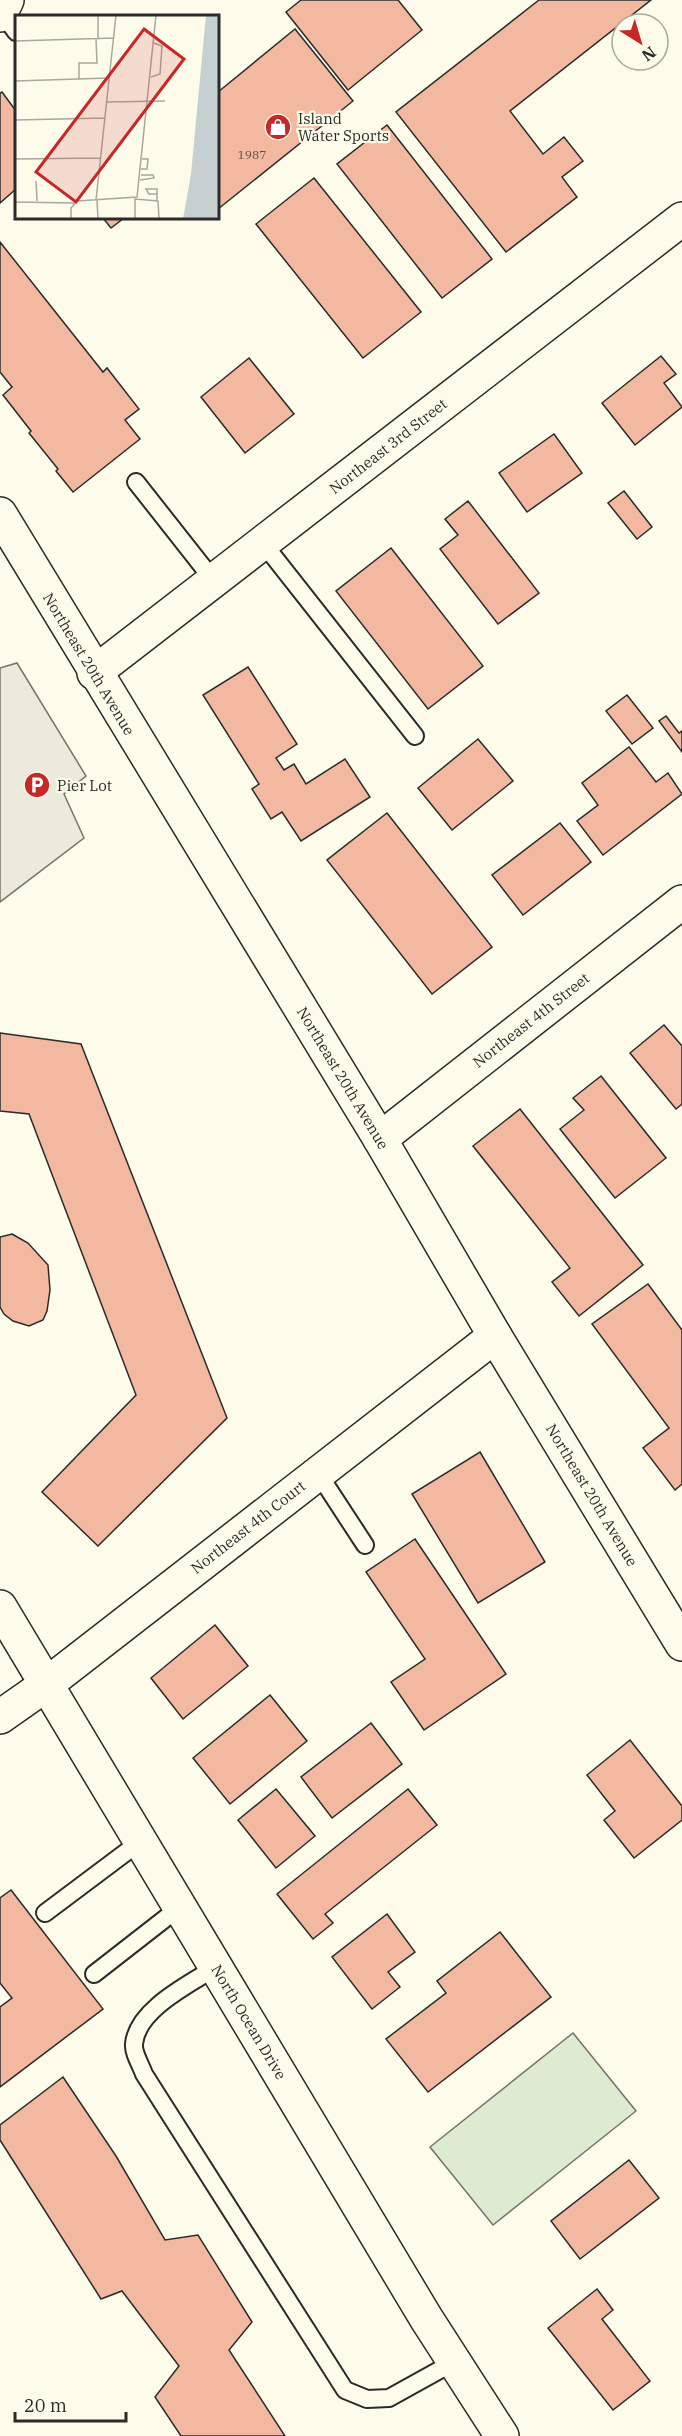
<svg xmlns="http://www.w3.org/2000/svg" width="682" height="2436" viewBox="0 0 682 2436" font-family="'IBM Plex Serif',serif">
  <rect width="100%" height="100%" fill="#fdfbea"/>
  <!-- green -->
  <path fill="#deebd1" stroke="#74746e" stroke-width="1.5" d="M573 2033 636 2111 493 2225 430 2147Z"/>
  <!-- parking -->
  <path fill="#eceadb" stroke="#74746e" stroke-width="1.5" d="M17 663 86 776 64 794 84 838 0 902V668Z"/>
  <!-- building -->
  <g fill="#f2b8a0" stroke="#2b2b2b" stroke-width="1.5">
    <path d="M301 0H398L422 30 348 90 286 12Z"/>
    <path d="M539 0H651L510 111 543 154 564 137 583 161 562 177 577 197 506 252 396 112Z"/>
    <path d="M295 29 353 101 218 209V92Z"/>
    <path d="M2 92 16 111V189L0 203V93Z"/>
    <path d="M387 125 492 259 442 298 337 164Z"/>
    <path d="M314 178 421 312 363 358 256 224Z"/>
    <path d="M103 218H124L111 228Z"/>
    <path d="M0 242 103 372 107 368 139 409 125 420 140 439 73 492 56 471 58 469 29 433 31 431 3 395 12 387 0 372Z"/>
    <path d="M661 356 676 374 664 383 682 407 635 445 602 403Z"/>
    <path d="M249 358 294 414 245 453 201 397Z"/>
    <path d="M554 434 582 473 527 512 499 473Z"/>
    <path d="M624 491 652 527 637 539 608 503Z"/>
    <path d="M468 501 539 593 498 624 440 549 458 535 445 519Z"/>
    <path d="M391 548 483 666 428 709 336 591Z"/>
    <path d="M248 667 297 744 276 758 284 770 294 764 306 784 345 759 370 797 301 841 282 812 271 819 252 789 259 784 203 695Z"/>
    <path d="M627 695 653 728 632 744 606 711Z"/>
    <path d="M666 716 679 733 682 731V752L659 721Z"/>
    <path d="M478 739 513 781 452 830 418 788Z"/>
    <path d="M629 747 656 782 668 773 682 794 603 855 577 821 598 805 582 783Z"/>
    <path d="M387 813 492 947 432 994 327 860Z"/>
    <path d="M560 823 591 862 523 915 492 875Z"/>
    <path d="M664 1025 682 1046V1104L676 1109 630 1053Z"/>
    <path d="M0 1033 81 1044 227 1418 98 1546 42 1492 136 1395 29 1114 0 1111Z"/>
    <path d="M601 1076 666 1158 615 1198 560 1129 584 1110 573 1098Z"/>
    <path d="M520 1109 643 1265 579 1316 552 1282 570 1268 473 1146Z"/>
    <path d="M12 1234 28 1243 48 1265 50 1290 47 1311 43 1320 29 1326 13 1321 4 1314 0 1307V1237Z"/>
    <path d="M648 1284 682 1330V1484L675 1490 643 1448 669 1428 592 1324Z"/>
    <path d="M480 1452 545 1562 478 1603 412 1494Z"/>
    <path d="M415 1539 506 1674 424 1730 391 1682 425 1659 366 1572Z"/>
    <path d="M215 1625 248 1666 183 1719 151 1678Z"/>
    <path d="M270 1695 307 1741 230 1804 193 1758Z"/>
    <path d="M371 1723 402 1764 332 1818 301 1777Z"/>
    <path d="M630 1740 682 1806V1820L634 1858 604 1820 615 1811 587 1775Z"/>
    <path d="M276 1789 315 1836 276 1868 238 1820Z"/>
    <path d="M408 1789 437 1825 325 1914 333 1923 313 1939 277 1894Z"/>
    <path d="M11 1890 103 2009 0 2087V2007L12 1998 0 1983V1898Z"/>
    <path d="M387 1914 415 1952 388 1972 400 1987 372 2009 332 1957Z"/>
    <path d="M500 1932 551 1997 428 2092 386 2039 446 1993 437 1981Z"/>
    <path d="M63 2077 116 2156 165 2240 198 2235 252 2322 229 2350 285 2436H181L155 2397 179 2366 122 2291 101 2299 0 2140V2125Z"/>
    <path d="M629 2160 659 2198 580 2259 551 2221Z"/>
    <path d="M597 2289 613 2310 602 2319 650 2381 613 2410 548 2328Z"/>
  </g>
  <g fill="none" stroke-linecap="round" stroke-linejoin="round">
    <!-- lane casing -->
    <g stroke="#2b2b2b" stroke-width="20">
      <g id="lane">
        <path d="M2 13 16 32"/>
        <path d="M136 482 214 581"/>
        <path d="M263 543 415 736"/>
        <path d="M318 1473 365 1545"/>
        <path d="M45 1913 141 1841"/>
        <path d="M216 1967C190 1984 137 2009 134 2044 133 2053 141 2065 144 2074L345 2390 367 2399 389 2398 454 2362"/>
        <path d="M94 1974 180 1907"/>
      </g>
    </g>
    <!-- street casing -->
    <g stroke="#2b2b2b" stroke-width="36">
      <g id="street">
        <path d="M0 514 380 1139 495 1336 682 1644"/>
        <path d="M94 673 682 219"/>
        <path d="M380 1139 682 902"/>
        <path d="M0 1717 47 1684 495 1336"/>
      </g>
    </g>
    <!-- secondary casing -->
    <g stroke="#2b2b2b" stroke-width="36">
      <g id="secondary">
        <path d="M0 15 7 0"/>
        <path d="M0 1607 426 2318 502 2436"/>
      </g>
    </g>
    <!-- lane -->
    <use href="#lane" stroke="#fdfbea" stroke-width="16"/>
    <!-- street -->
    <use href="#street" stroke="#fdfbea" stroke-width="33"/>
    <!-- secondary -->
    <use href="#secondary" stroke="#fdfbea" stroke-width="33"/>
  </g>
  <!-- icons -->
  <defs>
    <g id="shop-disc" transform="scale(1.35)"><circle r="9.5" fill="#c62828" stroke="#fdfbea"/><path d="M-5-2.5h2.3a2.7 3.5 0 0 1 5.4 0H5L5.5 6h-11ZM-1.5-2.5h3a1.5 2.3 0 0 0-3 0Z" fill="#fff"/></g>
    <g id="parking-disc" transform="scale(1.35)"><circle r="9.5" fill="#c62828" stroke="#fdfbea"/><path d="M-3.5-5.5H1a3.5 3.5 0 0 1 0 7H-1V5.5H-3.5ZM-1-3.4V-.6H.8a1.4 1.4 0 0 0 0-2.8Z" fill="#fff"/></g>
  </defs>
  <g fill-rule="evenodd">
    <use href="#shop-disc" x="278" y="127"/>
    <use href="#parking-disc" x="37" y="785"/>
  </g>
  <g text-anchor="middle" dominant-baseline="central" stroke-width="4.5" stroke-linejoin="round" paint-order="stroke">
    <!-- number labels -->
    <g font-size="12" fill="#5d4e48">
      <text x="252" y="154">1987</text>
    </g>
    <!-- poi labels -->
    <g font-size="15" fill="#2b2b2b" stroke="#fdfbea" text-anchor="start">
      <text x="298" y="118">Island<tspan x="298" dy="17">Water Sports</tspan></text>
      <text x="57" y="785">Pier Lot</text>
    </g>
    <!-- street labels -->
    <g font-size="15" fill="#2b2b2b" stroke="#fdfbea">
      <text transform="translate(388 446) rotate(-38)">Northeast 3rd Street</text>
      <text transform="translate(89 664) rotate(59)">Northeast 20th Avenue</text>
      <text transform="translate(531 1020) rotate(-38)">Northeast 4th Street</text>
      <text transform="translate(343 1078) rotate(59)">Northeast 20th Avenue</text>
      <text transform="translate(592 1495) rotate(59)">Northeast 20th Avenue</text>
      <text transform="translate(248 1527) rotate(-38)">Northeast 4th Court</text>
      <text transform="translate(249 2022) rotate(59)">North Ocean Drive</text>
    </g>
  </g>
  <!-- overview -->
  <g transform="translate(15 15)">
    <rect width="204" height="204" fill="#fdfbea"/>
    <path d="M191 0H204V204H168L176 159Z" fill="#c7d0d0"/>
    <path fill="none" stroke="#a9a89e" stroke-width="1.5" d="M83 24V0M0 26 99 23M136 62 145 59 147 31 139 28M64 64V48H82L81 24M0 66 94 63M92 87 150 86M0 105 90 103M0 144 85 143M126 154H132L133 144H127M125 165 139 163 138 160H126M21 166 22 186M142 179H134L131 174H142V185M81 185 101 0M82 185 83 204M0 187 59 188M56 204V193L62 186 122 182 141 0M120 204V184L143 186 144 204"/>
    <path fill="#c62828" fill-opacity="0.15" stroke="#c62828" stroke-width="3" d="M129 14 169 44 61 187 21 157Z"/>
    <rect width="204" height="204" fill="none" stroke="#2b2b2b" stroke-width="3"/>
  </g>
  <!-- north arrow -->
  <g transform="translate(640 42) rotate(143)"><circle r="28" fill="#fdfbea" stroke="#a9a89e" stroke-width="1.5"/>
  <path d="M0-4.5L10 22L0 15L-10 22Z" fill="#c62828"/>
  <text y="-9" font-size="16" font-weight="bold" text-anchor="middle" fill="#2b2b2b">N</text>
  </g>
  <!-- scale -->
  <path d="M15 2412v9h111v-9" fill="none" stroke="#2b2b2b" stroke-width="3"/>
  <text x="24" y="2412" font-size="18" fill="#2b2b2b" stroke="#fdfbea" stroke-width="4.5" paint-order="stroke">20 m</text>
</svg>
